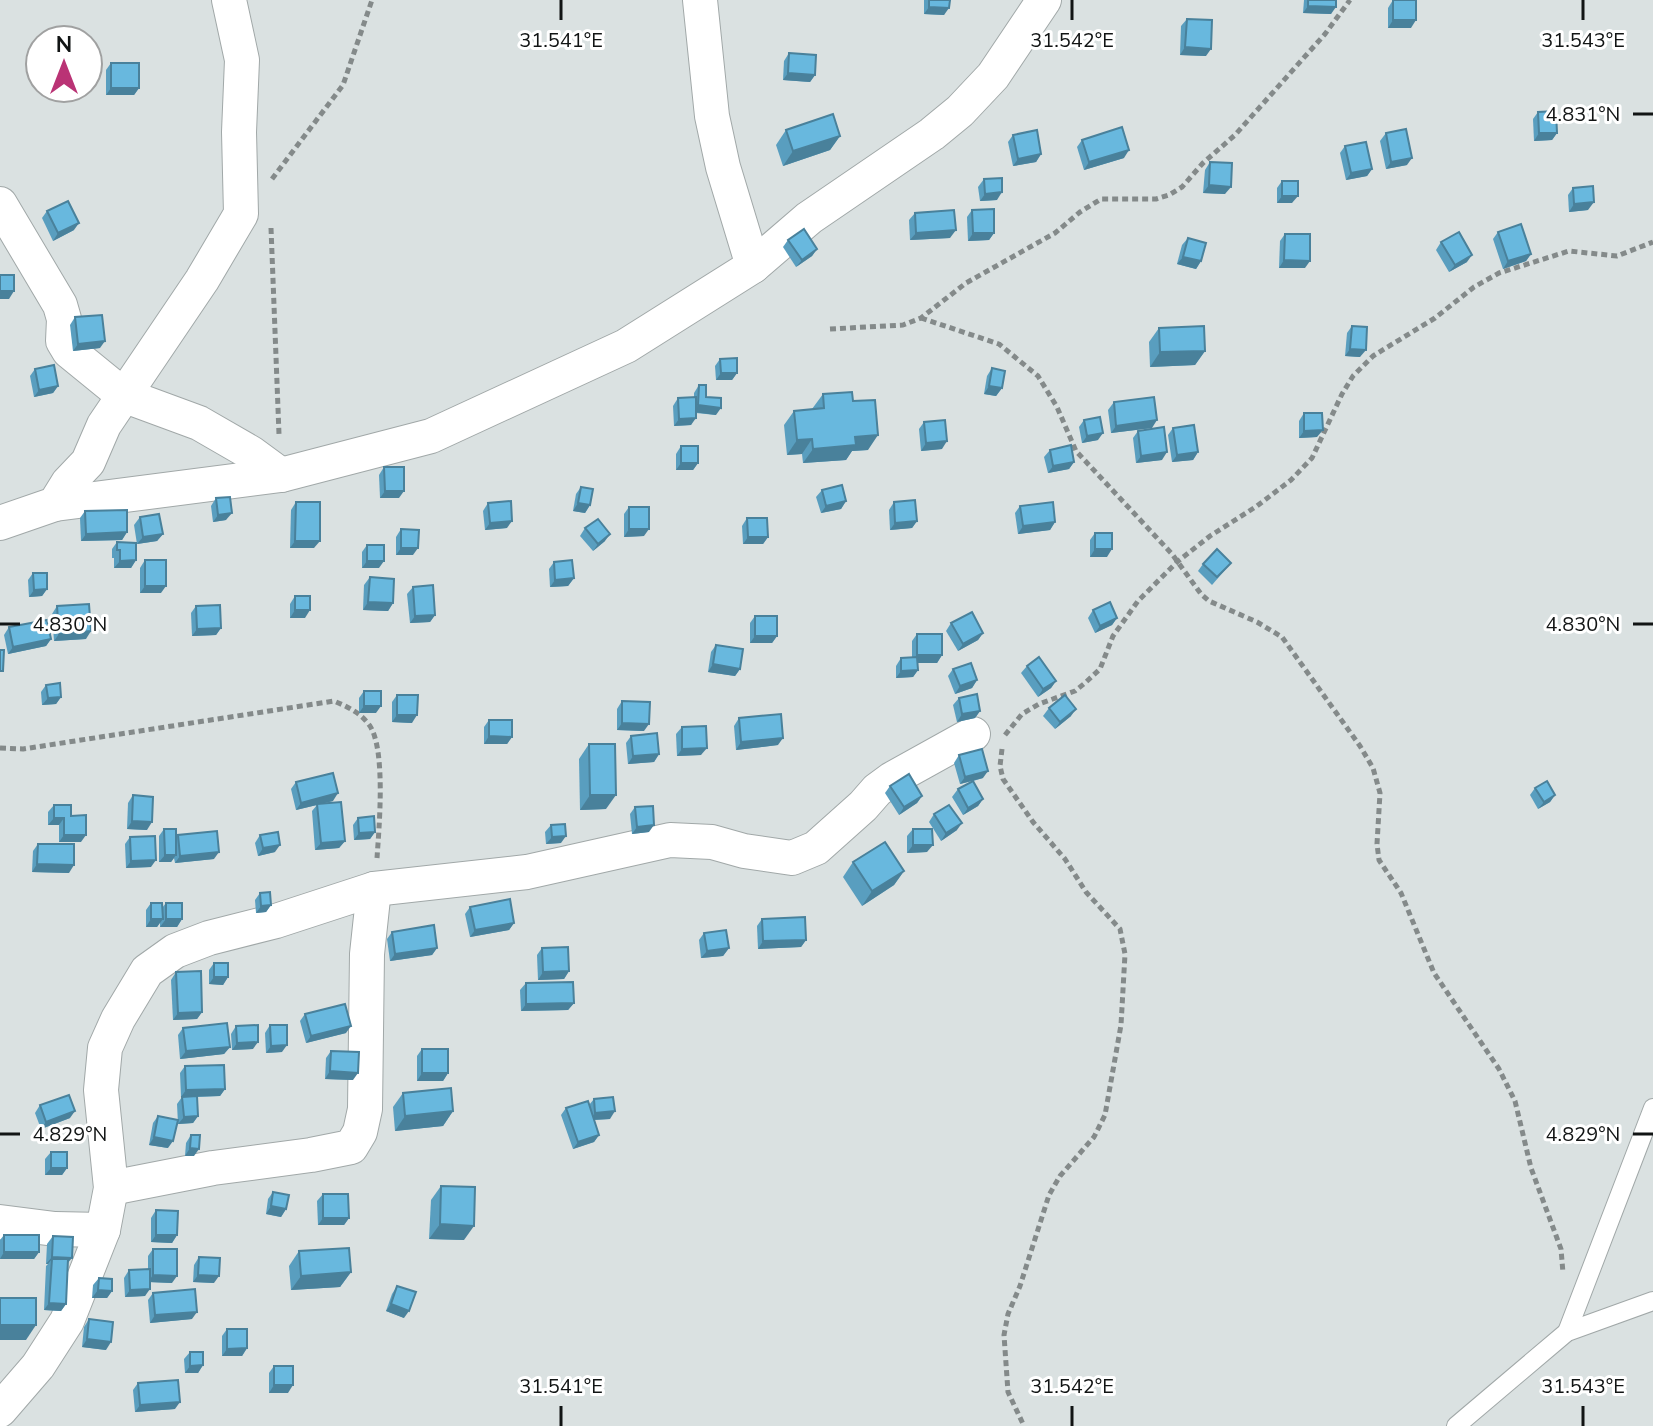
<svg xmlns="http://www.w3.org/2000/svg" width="1653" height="1426" viewBox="0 0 1653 1426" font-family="'Nunito Sans',sans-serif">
  <rect width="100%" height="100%" fill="#dae1e1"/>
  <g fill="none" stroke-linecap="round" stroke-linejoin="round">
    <!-- lane casing -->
    <g stroke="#a1a8a8" stroke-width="20">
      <g id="lane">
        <path d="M1567 1332 1653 1108"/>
        <path d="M1456 1426 1567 1332 1653 1301"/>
      </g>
    </g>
    <!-- street casing -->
    <g stroke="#a1a8a8" stroke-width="36">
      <g id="street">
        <path d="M0 204 60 305 64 319 63 341 69 351 123 395 199 423 251 453 281 475"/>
        <path d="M753 266 809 218 932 134 960 111 993 76 1044 0"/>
        <path d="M55 504 281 475 431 436 626 346 753 266 723 167 712 116 700 0"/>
        <path d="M0 523 55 504 68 483 88 462 104 425 202 280 241 214 239 132 242 60 229 0"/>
        <path d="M111 1188 213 1168 311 1155 351 1147 360 1132 365 1109 367 954 374 889"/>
        <path d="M0 1222 55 1229 103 1230"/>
        <path d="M0 1410 38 1366 67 1321 103 1230 111 1188 101 1090 105 1048 118 1019 147 971 175 951 209 938 276 921 374 889 527 872 670 840 712 842 744 851 792 858 816 848 863 806 877 790 892 779 973 734"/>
      </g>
    </g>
    <!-- path -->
    <g stroke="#848a8a" stroke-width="5" stroke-dasharray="6 4" stroke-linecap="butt">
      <path d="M272 179 343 85 372 0"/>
      <path d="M271 228 279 434"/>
      <path d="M921 318 999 344 1038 376 1057 407 1076 451 1172 554 1201 594 1209 601 1257 622 1282 637 1360 746 1373 768 1380 793 1377 844 1379 860 1401 893 1434 973 1499 1069 1515 1101 1531 1168 1561 1249 1563 1273"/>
      <path d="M830 329 903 325 921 318 966 283 1055 233 1080 212 1101 199H1156L1169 195 1182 187 1203 163 1235 135 1325 34 1350 0"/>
      <path d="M1005 735 1022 714 1039 704 1075 691 1085 683 1100 669 1113 636 1138 601 1177 562 1210 536 1257 506 1291 480 1312 458 1342 394 1353 376 1373 356 1435 318 1474 287 1499 273 1569 251 1617 256 1653 242"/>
      <path d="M0 748 23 749 334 701C348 707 361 713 370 726 386 751 379 828 377 858"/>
      <path d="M1002 749 1000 766 1003 779 1033 822 1065 859 1086 892 1120 929 1125 954 1121 1025 1105 1115 1094 1137 1060 1176 1049 1195 1020 1286 1008 1314 1004 1335 1008 1392 1024 1426"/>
    </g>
    <!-- lane -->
    <use href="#lane" stroke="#fff" stroke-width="18"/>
    <!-- street -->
    <use href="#street" stroke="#fff" stroke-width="34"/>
  </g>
  <!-- wall -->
  <g fill="#599ebf">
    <path d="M924 0H950L944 15 924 14Z"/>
    <path d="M1304 0H1336L1331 14 1303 13Z"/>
    <path d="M1393 0 1411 28H1388V8Z"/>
    <path d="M1187 19 1206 56 1180 55 1181 26Z"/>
    <path d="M789 53 815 75 810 82 783 80 784 61Z"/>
    <path d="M111 63 139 88 134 95H106V70Z"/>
    <path d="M1538 112 1557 133 1552 140 1534 141 1533 119Z"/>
    <path d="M786 130 840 136 830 150 783 166 776 145Z"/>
    <path d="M1386 133 1407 165 1386 169 1380 141Z"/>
    <path d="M1013 135 1041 154 1036 162 1013 166 1008 142Z"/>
    <path d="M1082 140 1124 158 1084 170 1077 147Z"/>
    <path d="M1345 146 1372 169 1367 176 1346 180 1340 153Z"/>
    <path d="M1210 162 1225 194 1203 193 1205 170Z"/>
    <path d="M984 179 997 200 980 201 978 187Z"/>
    <path d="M1282 181 1292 203H1277V188Z"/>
    <path d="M1573 188 1588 210 1569 212 1568 195Z"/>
    <path d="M972 210 994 233 989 240 968 241 967 217Z"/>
    <path d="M47 211 74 230 53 241 42 218Z"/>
    <path d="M915 213 950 238 910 240 909 220Z"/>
    <path d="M1498 232 1531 254 1526 261 1503 269 1493 239Z"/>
    <path d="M1285 234 1305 268H1279L1280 241Z"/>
    <path d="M1188 238 1201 261 1196 269 1177 264 1182 245Z"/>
    <path d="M788 240 817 249 812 256 796 267 783 247Z"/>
    <path d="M1441 242 1467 262 1449 272 1436 250Z"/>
    <path d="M75 317 100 348 73 351 70 325Z"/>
    <path d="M1352 326 1360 357 1345 356 1347 333Z"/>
    <path d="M1159 328 1205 351 1195 365 1150 367 1149 342Z"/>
    <path d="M720 359 737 373 732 380H716L715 366Z"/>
    <path d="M992 368 1002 388 996 396 984 394 987 376Z"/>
    <path d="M35 369 58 386 53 393 34 397 30 376Z"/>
    <path d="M699 385 716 415 696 413 691 425 674 426 673 406 678 398H694V393Z"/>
    <path d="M823 394 853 401 868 450 852 451 846 460 803 463 802 454 787 455 784 425 794 411 812 409Z"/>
    <path d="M1114 402 1152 428 1111 433 1108 410Z"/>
    <path d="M1304 413 1317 437 1299 438V421Z"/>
    <path d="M1084 420 1098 440 1082 443 1079 427Z"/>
    <path d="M924 422 942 449 921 451 919 429Z"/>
    <path d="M1173 428 1198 452 1193 460 1172 462 1168 435Z"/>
    <path d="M1138 431 1162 460 1136 463 1133 438Z"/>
    <path d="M681 446 698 463 693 470H676V454Z"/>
    <path d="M1050 450 1074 462 1069 469 1048 473 1044 457Z"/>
    <path d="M384 467 399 498H380L379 475Z"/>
    <path d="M581 487 590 505 585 513 573 511 576 494Z"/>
    <path d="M822 490 846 501 841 509 821 513 816 497Z"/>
    <path d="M216 498 226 520 213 522 211 506Z"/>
    <path d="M296 502 314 548H290L291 510Z"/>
    <path d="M894 502 917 521 912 528 890 530 889 510Z"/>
    <path d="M488 503 507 528 485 530 483 511Z"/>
    <path d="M1020 506 1055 522 1050 530 1018 534 1015 513Z"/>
    <path d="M629 507 644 536 624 537V514Z"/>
    <path d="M85 511 127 532 122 540 81 541 80 518Z"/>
    <path d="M140 517 163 534 157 541 137 544 134 525Z"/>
    <path d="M747 518 768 537 763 544H743L742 526Z"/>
    <path d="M585 528 605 541 593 551 580 536Z"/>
    <path d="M401 529 413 555H396V537Z"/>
    <path d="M1095 533 1107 557H1090V540Z"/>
    <path d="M117 542 136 560 131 568H114V558H112V549Z"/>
    <path d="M367 545 379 568H362V552Z"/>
    <path d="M145 560 161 593H140V568Z"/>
    <path d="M554 562 574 578 568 586 550 587 549 569Z"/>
    <path d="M1231 563 1212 585 1198 571 1203 564Z"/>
    <path d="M33 573 47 589 42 596 29 597 28 580Z"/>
    <path d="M370 577 393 603 388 611 363 610 364 585Z"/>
    <path d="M413 587 435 615 430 622 410 623 407 594Z"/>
    <path d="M295 596 305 618H290V604Z"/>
    <path d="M57 606 86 639 54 641 52 614Z"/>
    <path d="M196 606 221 628 216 635 192 636 191 613Z"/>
    <path d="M1093 610 1117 618 1112 625 1095 633 1088 618Z"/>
    <path d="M755 616 777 636 772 643H750V623Z"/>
    <path d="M951 623 983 633 978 640 958 651 946 631Z"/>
    <path d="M9 627 51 639 46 646 8 654 4 635Z"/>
    <path d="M917 634 942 655 937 663H917L918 670 913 677 896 678V666L901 658H912V641Z"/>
    <path d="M716 645 740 669 735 676 708 672 711 652Z"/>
    <path d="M1027 666 1056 681 1051 688 1038 697 1021 673Z"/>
    <path d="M953 669 977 680 972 688 955 694 948 676Z"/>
    <path d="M46 685 61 697 56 704 42 705 41 692Z"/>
    <path d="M364 691 376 713H359V698Z"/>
    <path d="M397 695 412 723 392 722V702Z"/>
    <path d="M959 698 980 711 975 718 957 722 953 705Z"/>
    <path d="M622 701 644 731 617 730V709Z"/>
    <path d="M1049 708 1071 716 1055 729 1043 716Z"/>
    <path d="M739 718 778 745 736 750 734 726Z"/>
    <path d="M489 720 512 737 507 744H484V727Z"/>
    <path d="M682 727 701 755 677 756 676 734Z"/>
    <path d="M631 736 659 754 654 762 628 764 626 743Z"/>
    <path d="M589 744 606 809 580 810 579 759Z"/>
    <path d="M959 755 983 778 973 781 983 799 978 806 963 815 952 797 958 789 972 781 960 784 954 763Z"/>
    <path d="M296 782 333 801 320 804 345 841 339 848 315 850 312 811 317 805 296 810 291 789Z"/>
    <path d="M890 786 922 796 917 803 899 815 885 793Z"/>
    <path d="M1535 788 1555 795 1550 802 1538 809 1530 795Z"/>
    <path d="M133 795 147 830 127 829 128 803Z"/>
    <path d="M54 805 71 816 81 842H59V825H48V812Z"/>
    <path d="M635 807 649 832 632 834 630 814Z"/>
    <path d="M934 814 957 830 941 841 929 822Z"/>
    <path d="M358 818 375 832 370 839 354 840 353 825Z"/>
    <path d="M551 825 561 843 546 844 545 832Z"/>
    <path d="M164 829 176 837 178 835 214 859 175 863 174 858 171 862H159V836Z"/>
    <path d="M913 829 927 852 907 853V836Z"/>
    <path d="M260 835 275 852 258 856 255 843Z"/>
    <path d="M130 837 151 867 126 868 125 844Z"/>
    <path d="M38 844 69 873 32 872 33 851Z"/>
    <path d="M853 862 904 871 894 885 862 906 843 877Z"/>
    <path d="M260 893 271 905 266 912 256 913 255 900Z"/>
    <path d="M151 903 162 908 166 903 182 919 177 927H160V922L157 927H146V910Z"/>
    <path d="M470 907 514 923 509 930 470 937 465 914Z"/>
    <path d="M762 919 806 940 801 947 758 949 757 926Z"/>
    <path d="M392 932 437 948 432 955 390 961 387 939Z"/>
    <path d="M704 933 729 948 723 956 701 958 699 940Z"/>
    <path d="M542 948 569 971 564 979 538 980 537 955Z"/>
    <path d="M214 963 228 977 223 985 209 984V970Z"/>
    <path d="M176 972 202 1012 197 1019 173 1020 171 980Z"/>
    <path d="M526 983 574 1003 568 1010 521 1011 520 990Z"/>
    <path d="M305 1014 346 1033 306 1043 300 1021Z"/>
    <path d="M270 1025 282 1052 266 1053 265 1033Z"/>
    <path d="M236 1026 253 1049 232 1050 231 1034Z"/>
    <path d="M183 1028 230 1047 224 1054 180 1059 178 1035Z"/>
    <path d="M422 1049 448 1073 443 1081H417V1056Z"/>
    <path d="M331 1051 353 1080 325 1079 326 1058Z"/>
    <path d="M185 1066 225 1089 220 1096 197 1097 198 1116 193 1123 178 1124 177 1104 182 1097H181L180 1073Z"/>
    <path d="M403 1093 453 1111 443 1126 395 1131 393 1107Z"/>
    <path d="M594 1099 610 1119 594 1120 599 1135 594 1142 573 1149 561 1115 566 1108 589 1105Z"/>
    <path d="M40 1105 70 1118 41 1129 35 1113Z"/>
    <path d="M158 1116 168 1148 149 1145 153 1123Z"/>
    <path d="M191 1135 194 1156H185L186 1143Z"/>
    <path d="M51 1152 67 1168 62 1175H45V1159Z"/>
    <path d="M441 1186 464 1240 429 1239 431 1200Z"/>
    <path d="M273 1192 286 1209 281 1217 266 1214 268 1199Z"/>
    <path d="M323 1194 349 1218 344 1225H318L317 1201Z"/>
    <path d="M156 1210 177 1235 172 1243 151 1242V1218Z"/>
    <path d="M0 1235V1240L4 1235 39 1252 34 1259H0Z"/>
    <path d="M53 1236 68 1263 66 1304 61 1311 44 1310 46 1266 48 1264H46L47 1244Z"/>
    <path d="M153 1249 172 1283 150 1282 145 1296 125 1297 124 1278 129 1270H148V1256Z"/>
    <path d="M299 1251 351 1272 340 1287 291 1290 289 1266Z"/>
    <path d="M199 1257 214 1283 193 1282 194 1265Z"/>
    <path d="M99 1278 112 1291 107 1298H92L93 1285Z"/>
    <path d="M397 1286 404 1318 386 1311 392 1294Z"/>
    <path d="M153 1293 192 1319 150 1323 148 1300Z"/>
    <path d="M89 1319 106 1350 82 1347 84 1327Z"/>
    <path d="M227 1329 247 1348 242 1356H222V1336Z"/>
    <path d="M190 1352 203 1365 198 1373H185L184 1359Z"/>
    <path d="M274 1366 288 1393H269V1373Z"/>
    <path d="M138 1383 175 1409 135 1412 133 1390Z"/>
  </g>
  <!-- shaded-wall -->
  <g fill="#49819b">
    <path d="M1308 6 1336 7 1331 14 1303 13Z"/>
    <path d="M929 7 949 8 944 15 924 14Z"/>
    <path d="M1393 20H1416L1411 28H1388Z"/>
    <path d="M1185 47 1211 49 1206 56 1180 55Z"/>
    <path d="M788 73 815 75 810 82 783 80Z"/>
    <path d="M111 88H139L134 95H106Z"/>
    <path d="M1539 133H1557L1552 140 1534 141Z"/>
    <path d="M840 136 830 150 783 166 793 151Z"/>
    <path d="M1129 150 1124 158 1084 170 1089 162Z"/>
    <path d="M1041 154 1036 162 1013 166 1018 159Z"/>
    <path d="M1412 158 1407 165 1386 169 1391 162Z"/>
    <path d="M1372 169 1367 176 1346 180 1351 173Z"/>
    <path d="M1209 185 1231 187 1225 194 1203 193Z"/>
    <path d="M1002 192 997 200 980 201 985 194Z"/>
    <path d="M1282 196H1298L1292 203H1277Z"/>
    <path d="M1594 202 1588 210 1569 212 1574 204Z"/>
    <path d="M79 223 74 230 53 241 58 233Z"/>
    <path d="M956 230 950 238 910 240 916 233Z"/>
    <path d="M973 233H994L989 240 968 241Z"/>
    <path d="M817 249 812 256 796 267 802 260Z"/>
    <path d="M1531 254 1526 261 1503 269 1508 261Z"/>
    <path d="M1472 255 1467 262 1449 272 1455 265Z"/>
    <path d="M1183 257 1201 261 1196 269 1177 264Z"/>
    <path d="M1284 260 1310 261 1305 268H1279Z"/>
    <path d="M0 291H14L9 299H0Z"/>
    <path d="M105 341 100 348 73 351 78 344Z"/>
    <path d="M1350 349 1366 350 1360 357 1345 356Z"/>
    <path d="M1205 351 1195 365 1150 367 1160 352Z"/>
    <path d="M721 373H737L732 380H716Z"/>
    <path d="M58 386 53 393 34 397 39 390Z"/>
    <path d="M989 386 1002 388 996 396 984 394Z"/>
    <path d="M698 405 721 408 716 415 693 412Z"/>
    <path d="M696 418 691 425 674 426 679 419Z"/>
    <path d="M1157 420 1152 428 1111 433 1116 426Z"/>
    <path d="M1323 430 1317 437 1299 438 1304 431Z"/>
    <path d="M1103 433 1098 440 1082 443 1087 436Z"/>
    <path d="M878 435 868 450 852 451 846 460 803 463 813 449 855 437Z"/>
    <path d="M812 439 802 454 787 455 797 440Z"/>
    <path d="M947 441 942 449 921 451 926 443Z"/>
    <path d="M1167 452 1162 460 1136 463 1141 456Z"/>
    <path d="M1198 452 1193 460 1172 462 1177 455Z"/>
    <path d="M1074 462 1069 469 1048 473 1053 466Z"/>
    <path d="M681 463H698L693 470H676Z"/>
    <path d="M385 491H404L399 498H380Z"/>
    <path d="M846 501 841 509 821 513 826 506Z"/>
    <path d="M578 503 590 505 585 513 573 511Z"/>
    <path d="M232 513 226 520 213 522 218 515Z"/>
    <path d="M512 521 507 528 485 530 490 523Z"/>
    <path d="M917 521 912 528 890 530 895 523Z"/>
    <path d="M1055 522 1050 530 1018 534 1023 526Z"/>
    <path d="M629 529H649L644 536 624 537Z"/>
    <path d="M127 532 122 540 81 541 86 534Z"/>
    <path d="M163 534 157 541 137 544 143 537Z"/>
    <path d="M610 534 605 541 593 551 598 544Z"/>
    <path d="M748 537H768L763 544H743Z"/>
    <path d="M295 541H320L314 548H290Z"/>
    <path d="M401 548H418L413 555H396Z"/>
    <path d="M1095 549H1112L1107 557H1090Z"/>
    <path d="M136 560 131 568H114L120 561Z"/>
    <path d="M367 561H384L379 568H362Z"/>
    <path d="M574 578 568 586 550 587 555 580Z"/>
    <path d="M145 586H166L161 593H140Z"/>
    <path d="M47 589 42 596 29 597 34 590Z"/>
    <path d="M368 602 393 603 388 611 363 610Z"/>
    <path d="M295 610H310L305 618H290Z"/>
    <path d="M435 615 430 622 410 623 415 616Z"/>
    <path d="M1117 618 1112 625 1095 633 1100 626Z"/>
    <path d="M221 628 216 635 192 636 197 629Z"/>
    <path d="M91 631 86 639 54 641 59 634Z"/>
    <path d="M983 633 978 640 958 651 963 644Z"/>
    <path d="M755 636H777L772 643H750Z"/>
    <path d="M51 639 46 646 8 654 13 647Z"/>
    <path d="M917 655H942L937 663H912Z"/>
    <path d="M713 664 740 669 735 676 708 672Z"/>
    <path d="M918 670 913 677 896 678 901 671Z"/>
    <path d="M977 680 972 688 955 694 960 686Z"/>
    <path d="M1056 681 1051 688 1038 697 1043 689Z"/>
    <path d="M61 697 56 704 42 705 48 698Z"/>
    <path d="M364 706H381L376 713H359Z"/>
    <path d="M1076 709 1071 716 1055 729 1060 722Z"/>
    <path d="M980 711 975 718 957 722 962 714Z"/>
    <path d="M397 715H417L412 723 392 722Z"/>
    <path d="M622 723 649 724 644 731 617 730Z"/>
    <path d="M489 736 512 737 507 744H484Z"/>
    <path d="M783 738 778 745 736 750 741 742Z"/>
    <path d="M707 748 701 755 677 756 682 749Z"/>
    <path d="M659 754 654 762 628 764 633 756Z"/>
    <path d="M988 771 983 778 960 784 965 777Z"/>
    <path d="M338 793 333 801 296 810 301 803Z"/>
    <path d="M590 795H616L606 809 580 810Z"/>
    <path d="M1555 795 1550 802 1538 809 1544 802Z"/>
    <path d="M922 796 917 803 899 815 904 807Z"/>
    <path d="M983 799 978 806 963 815 968 808Z"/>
    <path d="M54 818H64L59 825H48Z"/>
    <path d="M132 821 152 822 147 830 127 829Z"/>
    <path d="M962 823 957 830 941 841 946 833Z"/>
    <path d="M654 825 649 832 632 834 637 827Z"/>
    <path d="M375 832 370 839 354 840 359 833Z"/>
    <path d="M64 835H86L81 842H59Z"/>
    <path d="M566 836 561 843 546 844 552 837Z"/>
    <path d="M345 841 339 848 315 850 321 843Z"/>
    <path d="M280 845 275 852 258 856 263 848Z"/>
    <path d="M913 845H933L927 852 907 853Z"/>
    <path d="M219 852 214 859 175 863 180 856Z"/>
    <path d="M165 855H176L171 862H159Z"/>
    <path d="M156 860 151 867 126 868 131 861Z"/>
    <path d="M37 864 74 865 69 873 32 872Z"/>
    <path d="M904 871 894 885 862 906 872 891Z"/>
    <path d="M271 905 266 912 256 913 261 906Z"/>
    <path d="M151 919H163L157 927H146Z"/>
    <path d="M166 919H182L177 927H160Z"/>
    <path d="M514 923 509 930 470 937 475 930Z"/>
    <path d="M806 940 801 947 758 949 763 941Z"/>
    <path d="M437 948 432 955 390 961 395 954Z"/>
    <path d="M729 948 723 956 701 958 707 951Z"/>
    <path d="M569 971 564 979 538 980 543 972Z"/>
    <path d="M214 977H228L223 985 209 984Z"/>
    <path d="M574 1003 568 1010 521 1011 526 1004Z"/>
    <path d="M202 1012 197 1019 173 1020 178 1013Z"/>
    <path d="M351 1026 346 1033 306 1043 311 1036Z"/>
    <path d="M258 1042 253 1049 232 1050 237 1043Z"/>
    <path d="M287 1045 282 1052 266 1053 271 1046Z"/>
    <path d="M230 1047 224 1054 180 1059 186 1051Z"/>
    <path d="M330 1071 358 1073 353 1080 325 1079Z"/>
    <path d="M422 1073H448L443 1081H417Z"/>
    <path d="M225 1089 220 1096 181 1097 186 1090Z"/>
    <path d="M75 1111 70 1118 41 1129 46 1122Z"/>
    <path d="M453 1111 443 1126 395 1131 405 1116Z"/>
    <path d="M615 1111 610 1119 590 1120 595 1113Z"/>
    <path d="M198 1116 193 1123 178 1124 184 1117Z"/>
    <path d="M599 1135 594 1142 573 1149 578 1142Z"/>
    <path d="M154 1137 173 1141 168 1148 149 1145Z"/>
    <path d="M190 1148 199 1149 194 1156H185Z"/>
    <path d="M51 1168H67L62 1175H45Z"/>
    <path d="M271 1206 286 1209 281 1217 266 1214Z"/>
    <path d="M323 1218H349L344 1225H318Z"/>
    <path d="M440 1224 474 1226 464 1240 429 1239Z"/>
    <path d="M156 1235H177L172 1243 151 1242Z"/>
    <path d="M4 1252H39L34 1259H0Z"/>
    <path d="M52 1257 72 1258 66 1265 52 1259 48 1264H46Z"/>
    <path d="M351 1272 340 1287 291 1290 301 1276Z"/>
    <path d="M153 1275 177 1276 172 1283 148 1282Z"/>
    <path d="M198 1275 219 1276 214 1283 193 1282Z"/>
    <path d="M150 1289 145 1296 125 1297 130 1290Z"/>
    <path d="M98 1290 112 1291 107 1298H92Z"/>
    <path d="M49 1303 66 1304 61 1311 44 1310Z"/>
    <path d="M391 1304 409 1311 404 1318 386 1311Z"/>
    <path d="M197 1312 192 1319 150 1323 155 1315Z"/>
    <path d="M0 1325H36L26 1340H0Z"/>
    <path d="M87 1339 111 1342 106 1350 82 1347Z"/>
    <path d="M247 1348 242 1356H222L227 1349Z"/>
    <path d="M203 1365 198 1373H185L190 1366Z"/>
    <path d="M274 1385H293L288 1393H269Z"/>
    <path d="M180 1402 175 1409 135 1412 140 1405Z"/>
  </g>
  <!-- building -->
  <g fill="#68b8de" stroke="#49819b" stroke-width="2">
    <path d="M929 0H950L949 8 929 7Z"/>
    <path d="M1308 0H1336V7L1308 6Z"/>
    <rect x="1393" y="0" width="23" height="20"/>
    <path d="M1187 19 1212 20 1211 49 1185 47Z"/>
    <path d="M789 53 816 55 815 75 788 73Z"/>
    <rect x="111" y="63" width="28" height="25"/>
    <path d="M1556 111 1557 133H1539L1538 112Z"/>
    <path d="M833 114 840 136 793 151 786 130Z"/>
    <path d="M1122 127 1129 150 1089 162 1082 140Z"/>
    <path d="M1406 129 1412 158 1391 162 1386 133Z"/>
    <path d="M1037 130 1041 154 1018 159 1013 135Z"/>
    <path d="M1366 142 1372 169 1351 173 1345 146Z"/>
    <path d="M1210 162 1232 163 1231 187 1209 185Z"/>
    <path d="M1002 178V192L985 194 984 179Z"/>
    <rect x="1282" y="181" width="16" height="15"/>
    <path d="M1593 186 1594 202 1574 204 1573 188Z"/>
    <path d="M68 201 79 223 58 233 47 211Z"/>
    <path d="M994 209V233H973L972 210Z"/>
    <path d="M954 210 956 230 916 233 915 213Z"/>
    <path d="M1521 224 1531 254 1508 261 1498 232Z"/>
    <path d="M804 229 817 249 802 260 788 240Z"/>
    <path d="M1459 232 1472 255 1455 265 1441 242Z"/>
    <path d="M1285 234H1310V261L1284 260Z"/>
    <path d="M1188 238 1206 243 1201 261 1183 257Z"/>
    <rect x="0" y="275" width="14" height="16"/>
    <path d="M102 315 105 341 78 344 75 317Z"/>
    <path d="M1204 326 1205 351 1160 352 1159 328Z"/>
    <path d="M1352 326 1367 327 1366 350 1350 349Z"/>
    <path d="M737 358V373H721L720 359Z"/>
    <path d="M54 365 58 386 39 390 35 369Z"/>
    <path d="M992 368 1005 371 1002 388 989 386Z"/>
    <path d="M699 385H706V397L721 398V408L698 405Z"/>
    <path d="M852 392 853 401 875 400 878 435 855 437 856 445 813 449 812 439 797 440 794 411 824 408 823 394Z"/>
    <path d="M696 397V418L679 419 678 398Z"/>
    <path d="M1154 397 1157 420 1116 426 1114 402Z"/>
    <path d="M1304 413H1322L1323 430 1304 431Z"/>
    <path d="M1100 417 1103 433 1087 436 1084 420Z"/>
    <path d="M945 420 947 441 926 443 924 422Z"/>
    <path d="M1194 425 1198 452 1177 455 1173 428Z"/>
    <path d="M1164 427 1167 452 1141 456 1138 431Z"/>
    <path d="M1071 445 1074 462 1053 466 1050 450Z"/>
    <rect x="681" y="446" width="17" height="17"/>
    <path d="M384 467H404V491H385Z"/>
    <path d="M842 485 846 501 826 506 822 490Z"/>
    <path d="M581 487 593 489 590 505 578 503Z"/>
    <path d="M230 497 232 513 218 515 216 498Z"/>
    <path d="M915 500 917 521 895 523 894 502Z"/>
    <path d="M511 501 512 521 490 523 488 503Z"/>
    <path d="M296 502H320V541H295Z"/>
    <path d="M1053 502 1055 522 1023 526 1020 506Z"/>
    <rect x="629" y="507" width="20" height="22"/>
    <path d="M127 510V532L86 534 85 511Z"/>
    <path d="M159 514 163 534 143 537 140 517Z"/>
    <path d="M747 518H767L768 537H748Z"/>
    <path d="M598 519 610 534 598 544 585 528Z"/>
    <path d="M401 529 419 530 418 548H401Z"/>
    <rect x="1095" y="533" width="17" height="16"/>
    <path d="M117 542 136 543V560L120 561V550H117Z"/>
    <rect x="367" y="545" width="17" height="16"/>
    <path d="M1217 549 1231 563 1217 577 1203 564Z"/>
    <rect x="145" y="560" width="21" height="26"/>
    <path d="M572 560 574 578 555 580 554 562Z"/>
    <path d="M33 573H47V589L34 590Z"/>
    <path d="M370 577 394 579 393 603 368 602Z"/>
    <path d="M433 585 435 615 415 616 413 587Z"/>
    <rect x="295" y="596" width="15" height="14"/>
    <path d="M1110 602 1117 618 1100 626 1093 610Z"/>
    <path d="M89 604 91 631 59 634 57 606Z"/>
    <path d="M220 605 221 628 197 629 196 606Z"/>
    <path d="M972 612 983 633 963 644 951 623Z"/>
    <rect x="755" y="616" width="22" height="20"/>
    <path d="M47 620 51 639 13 647 9 627Z"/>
    <rect x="917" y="634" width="25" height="21"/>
    <path d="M716 645 743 649 740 669 713 664Z"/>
    <path d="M0 650H4L3 671H0Z"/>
    <path d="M917 657 918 670 901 671V658Z"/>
    <path d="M1039 657 1056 681 1043 689 1027 666Z"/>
    <path d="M971 663 977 680 960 686 953 669Z"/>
    <path d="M60 683 61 697 48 698 46 685Z"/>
    <rect x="364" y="691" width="17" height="15"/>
    <path d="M977 694 980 711 962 714 959 698Z"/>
    <path d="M397 695H418L417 715H397Z"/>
    <path d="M1065 695 1076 709 1060 722 1049 708Z"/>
    <path d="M622 701 650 702 649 724 622 723Z"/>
    <path d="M781 714 783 738 741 742 739 718Z"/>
    <path d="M489 720H512V737L489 736Z"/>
    <path d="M706 726 707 748 682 749V727Z"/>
    <path d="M657 733 659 754 633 756 631 736Z"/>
    <path d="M589 744H615L616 795H590Z"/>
    <path d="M982 749 988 771 965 777 959 755Z"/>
    <path d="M333 773 338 793 301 803 296 782Z"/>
    <path d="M909 774 922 796 904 807 890 786Z"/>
    <path d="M973 781 983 799 968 808 958 789Z"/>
    <path d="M1547 781 1555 795 1544 802 1535 788Z"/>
    <path d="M133 795 153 797 152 822 132 821Z"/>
    <path d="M341 802 345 841 321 843 317 804Z"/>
    <path d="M54 805H71V816L86 815V835H64V818H54Z"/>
    <path d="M949 805 962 823 946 833 934 814Z"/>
    <path d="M653 806 654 825 637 827 635 807Z"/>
    <path d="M374 816 375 832 359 833 358 818Z"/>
    <path d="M565 824 566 836 552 837 551 825Z"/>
    <path d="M164 829H176V855H165Z"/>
    <path d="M913 829H932L933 845H913Z"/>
    <path d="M217 831 219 852 180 856 178 835Z"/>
    <path d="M278 832 280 845 263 848 260 835Z"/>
    <path d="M155 836 156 860 131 861 130 837Z"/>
    <path d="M885 842 904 871 872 891 853 862Z"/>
    <path d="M38 844H74V865L37 864Z"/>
    <path d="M270 892 271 905 261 906 260 893Z"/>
    <path d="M510 899 514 923 475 930 470 907Z"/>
    <path d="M151 903H162L163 919H151Z"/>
    <rect x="166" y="903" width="16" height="16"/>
    <path d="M805 917 806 940 763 941 762 919Z"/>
    <path d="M434 925 437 948 395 954 392 932Z"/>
    <path d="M726 930 729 948 707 951 704 933Z"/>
    <path d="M568 947 569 971 543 972 542 948Z"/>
    <rect x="214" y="963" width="14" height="14"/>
    <path d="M201 971 202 1012 178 1013 176 972Z"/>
    <path d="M573 982 574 1003 526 1004V983Z"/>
    <path d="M345 1004 351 1026 311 1036 305 1014Z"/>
    <path d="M227 1023 230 1047 186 1051 183 1028Z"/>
    <path d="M258 1025V1042L237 1043 236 1026Z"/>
    <path d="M270 1025H287V1045L271 1046Z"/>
    <rect x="422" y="1049" width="26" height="24"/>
    <path d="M331 1051 359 1052 358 1073 330 1071Z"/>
    <path d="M224 1065 225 1089 186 1090 185 1066Z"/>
    <path d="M451 1088 453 1111 405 1116 403 1093Z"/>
    <path d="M69 1095 75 1111 46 1122 40 1105Z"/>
    <path d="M197 1096 198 1116 184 1117 182 1097Z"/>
    <path d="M613 1097 615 1111 595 1113 594 1099Z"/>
    <path d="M588 1101 599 1135 578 1142 566 1108Z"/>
    <path d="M158 1116 178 1120 173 1141 154 1137Z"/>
    <path d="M191 1135H200L199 1149 190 1148Z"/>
    <rect x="51" y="1152" width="16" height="16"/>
    <path d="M441 1186 475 1187 474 1226 440 1224Z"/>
    <path d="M273 1192 289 1195 286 1209 271 1206Z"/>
    <path d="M323 1194H348L349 1218H323Z"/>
    <path d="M156 1210 178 1211 177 1235H156Z"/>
    <rect x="4" y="1235" width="35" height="17"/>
    <path d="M53 1236 73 1237 72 1258 52 1257Z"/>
    <path d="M349 1248 351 1272 301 1276 299 1251Z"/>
    <path d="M153 1249H177V1276L153 1275Z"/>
    <path d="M199 1257 220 1258 219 1276 198 1275Z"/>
    <path d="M52 1259H68L66 1304 49 1303Z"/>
    <path d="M150 1269V1289L130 1290 129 1270Z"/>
    <path d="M99 1278 112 1279V1291L98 1290Z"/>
    <path d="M397 1286 416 1292 409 1311 391 1304Z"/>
    <path d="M195 1289 197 1312 155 1315 153 1293Z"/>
    <rect x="0" y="1298" width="36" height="27"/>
    <path d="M89 1319 113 1322 111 1342 87 1339Z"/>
    <path d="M227 1329H247V1348L227 1349Z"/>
    <path d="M190 1352H203V1365L190 1366Z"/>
    <rect x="274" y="1366" width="19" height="19"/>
    <path d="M178 1380 180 1402 140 1405 138 1383Z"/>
  </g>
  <!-- ticks -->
  <path fill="none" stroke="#111414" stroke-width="3" d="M561 0V20M1072 0V20M1583 0V20M1633 114H1653M0 624H20M1633 624H1653M0 1134H20M1633 1134H1653M561 1406V1426M1072 1406V1426M1583 1406V1426"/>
  <g font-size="20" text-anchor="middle" fill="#111414" stroke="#fff" stroke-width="6" stroke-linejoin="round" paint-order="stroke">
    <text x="561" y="47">31.541°E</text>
    <text x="1072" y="47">31.542°E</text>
    <text x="1583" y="47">31.543°E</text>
    <text x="1583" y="121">4.831°N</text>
    <text x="70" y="631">4.830°N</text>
    <text x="1583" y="631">4.830°N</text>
    <text x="70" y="1141">4.829°N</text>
    <text x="1583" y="1141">4.829°N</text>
    <text x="561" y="1393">31.541°E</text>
    <text x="1072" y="1393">31.542°E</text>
    <text x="1583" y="1393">31.543°E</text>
  </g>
  <!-- north arrow -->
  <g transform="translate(64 64)"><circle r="38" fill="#ffffff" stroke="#a0a1a1" stroke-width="2"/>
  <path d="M0-6L14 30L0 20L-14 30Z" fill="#ba3375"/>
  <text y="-12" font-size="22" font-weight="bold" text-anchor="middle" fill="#111414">N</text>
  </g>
</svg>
